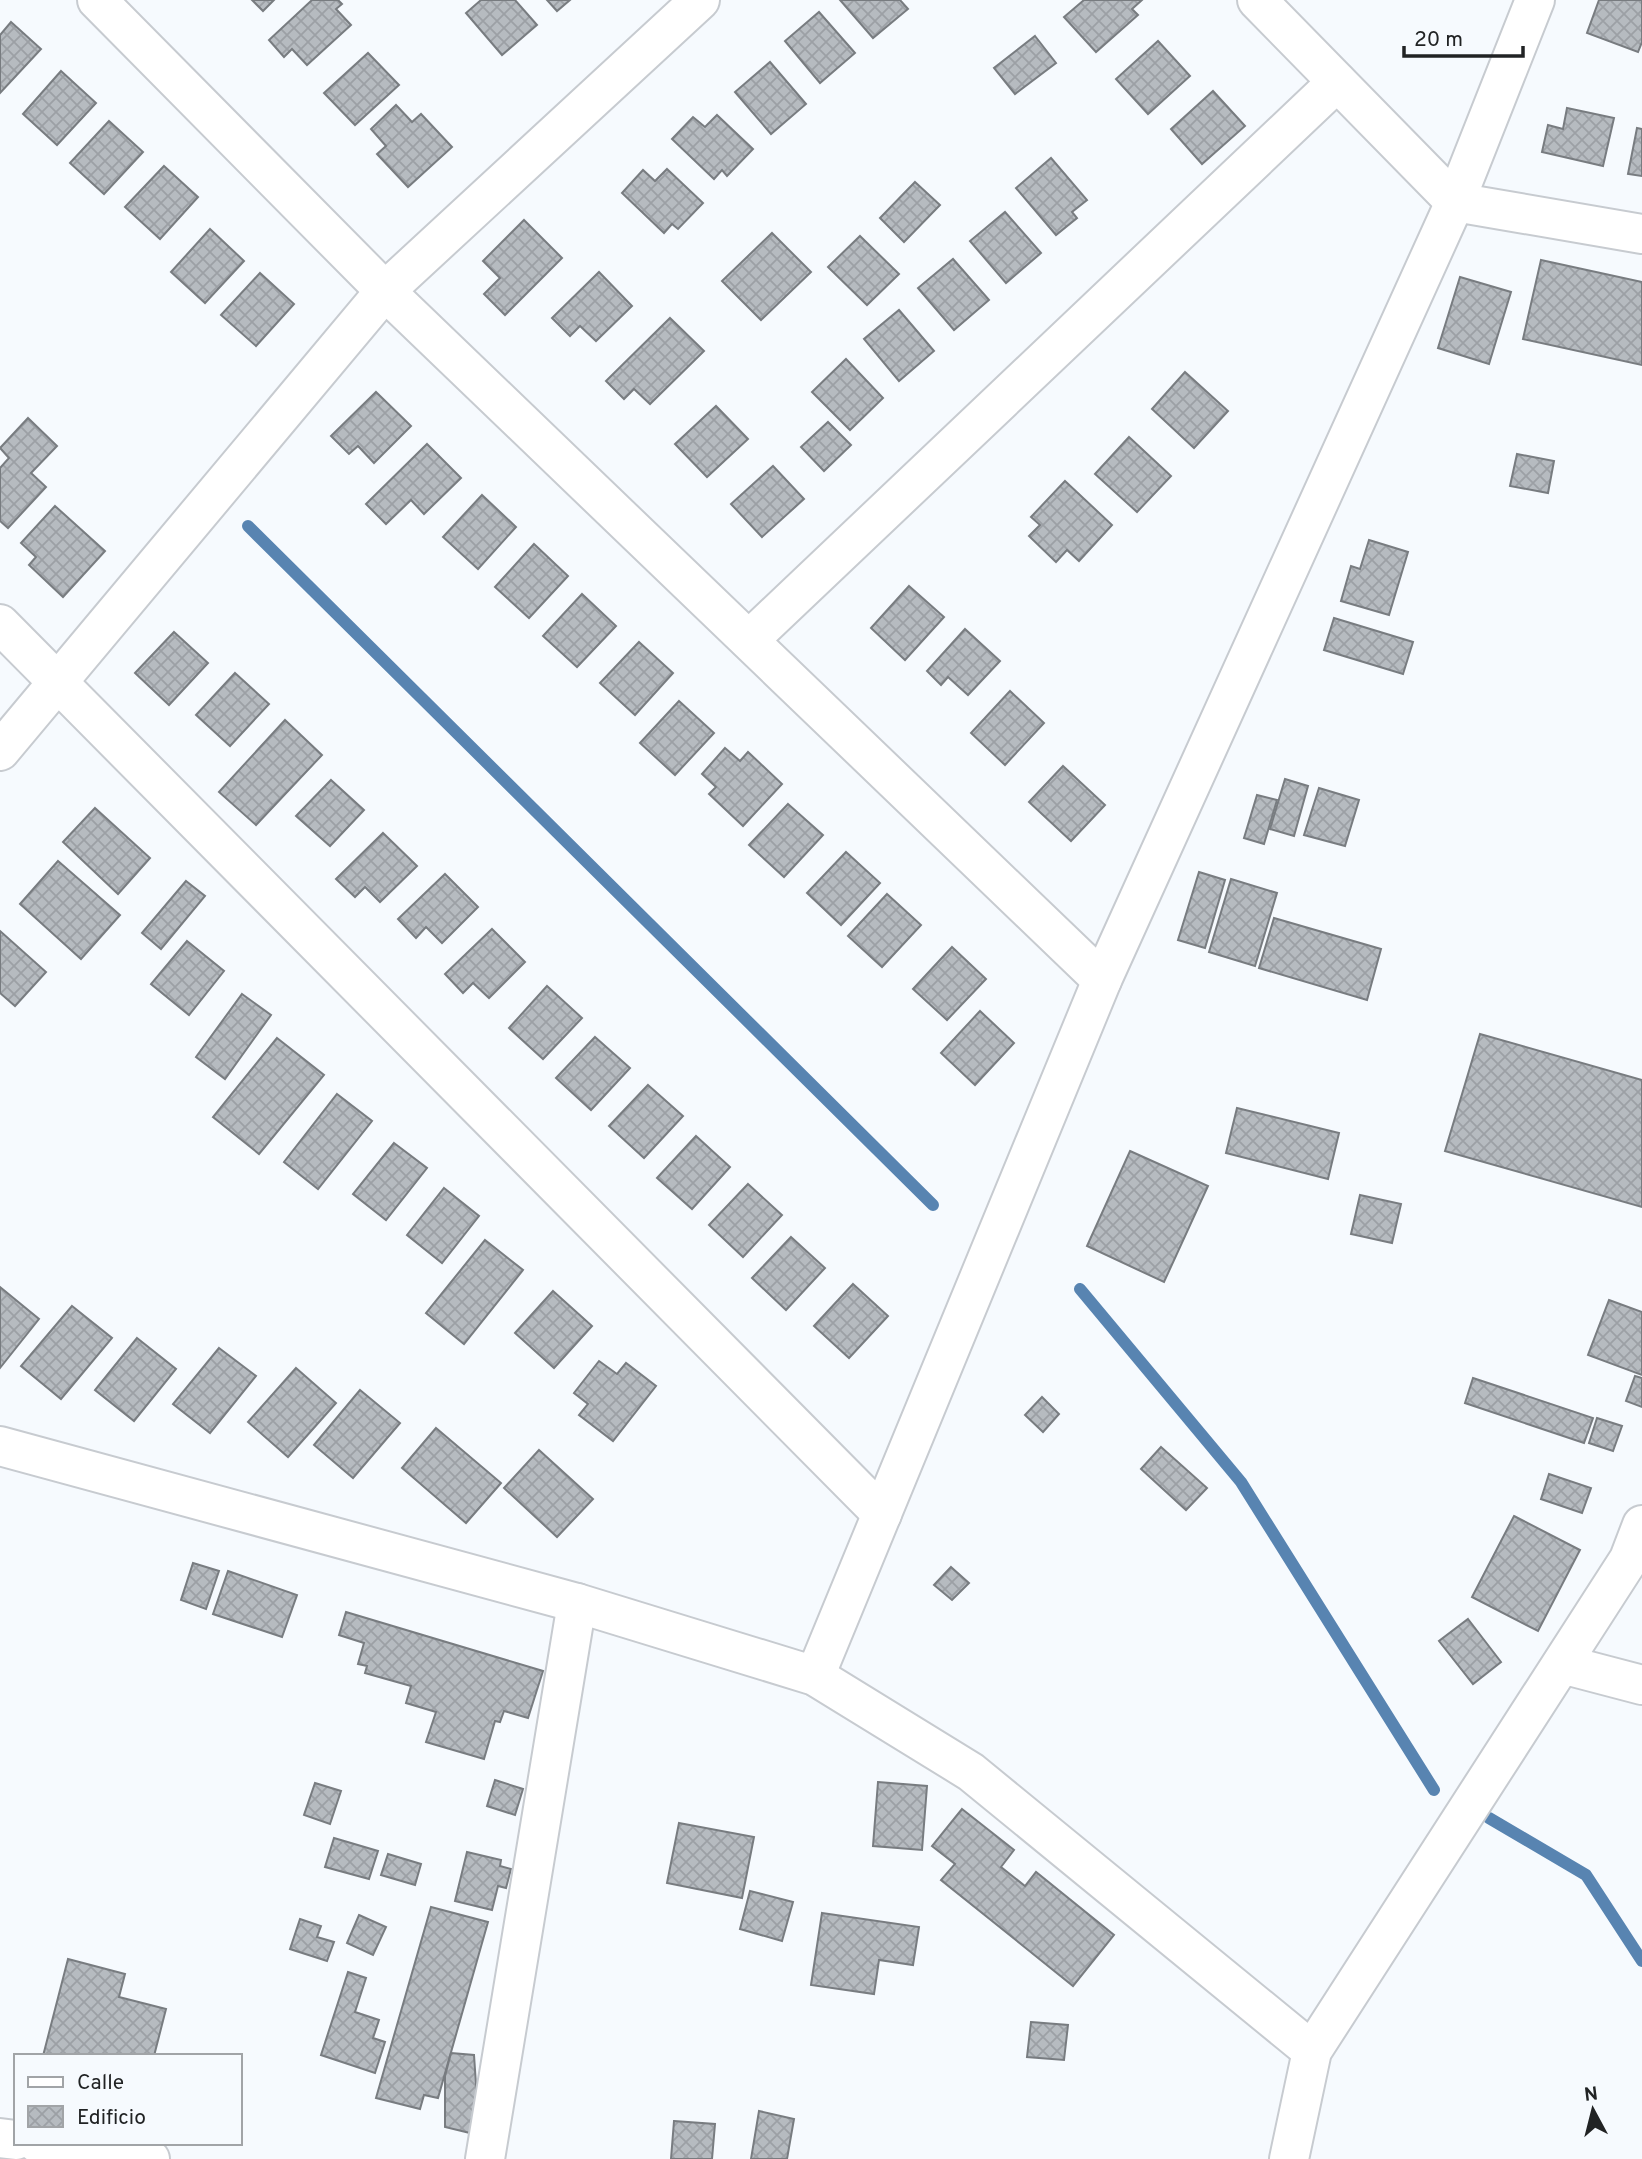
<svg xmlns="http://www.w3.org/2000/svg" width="1642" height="2159" viewBox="0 0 1642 2159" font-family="Overpass,sans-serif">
  <defs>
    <pattern id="building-cross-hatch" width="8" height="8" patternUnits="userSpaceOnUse" patternTransform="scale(1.75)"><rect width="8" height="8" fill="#b6bbc0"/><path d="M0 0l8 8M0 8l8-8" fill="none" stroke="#9ca0a5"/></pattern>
  </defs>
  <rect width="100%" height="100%" fill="#f6fafe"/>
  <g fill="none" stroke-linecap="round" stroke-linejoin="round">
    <!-- stream -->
    <g stroke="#5884b1" stroke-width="12">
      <path d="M248 526 933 1205"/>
      <path d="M1080 1289 1241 1482 1434 1790"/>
      <path d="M1489 1818 1586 1875 1642 1961"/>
    </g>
  </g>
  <!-- building -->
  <g fill="url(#building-cross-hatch)" stroke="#787c80" stroke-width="2">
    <path d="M252 0H274L263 11Z"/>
    <path d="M312 0H338L342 4 336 9 351 25 307 65 292 49 284 57 269 40Z"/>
    <path d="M481 0H515L537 25 502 55 466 13Z"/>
    <path d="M547 0H570L557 11Z"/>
    <path d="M840 0H900L908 9 873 38Z"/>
    <path d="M1084 0H1142L1132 9 1138 15 1096 52 1064 17Z"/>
    <path d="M1599 0H1642V42L1638 52 1587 33Z"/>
    <path d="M819 12 855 53 820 83 785 41Z"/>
    <path d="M11 22 41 49 0 93V35Z"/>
    <path d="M1035 36 1056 63 1015 94 994 68Z"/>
    <path d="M1158 41 1190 76 1148 114 1116 79Z"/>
    <path d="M368 53 399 85 355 125 324 93Z"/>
    <path d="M770 62 806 104 771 134 735 92Z"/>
    <path d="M61 71 96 103 57 145 23 114Z"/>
    <path d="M1213 91 1245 126 1202 164 1171 129Z"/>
    <path d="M396 105 412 122 421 114 452 147 408 187 377 154 386 146 371 129Z"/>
    <path d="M1567 108 1614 118 1603 166 1542 152 1548 125 1563 129Z"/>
    <path d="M717 115 753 149 727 176 722 170 714 179 672 139 693 117 705 127Z"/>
    <path d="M109 121 143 152 104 194 70 163Z"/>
    <path d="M1637 128 1642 129V176L1628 174Z"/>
    <path d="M1051 158 1087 200 1072 212 1077 218 1056 235 1016 188Z"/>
    <path d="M164 166 198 197 160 239 125 207Z"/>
    <path d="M667 169 703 203 678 229 672 224 664 233 622 193 643 170 655 181Z"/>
    <path d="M915 182 940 205 904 242 880 218Z"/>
    <path d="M1005 212 1041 253 1006 283 970 241Z"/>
    <path d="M524 220 562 258 505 315 484 294 500 278 483 261Z"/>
    <path d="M210 229 244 261 205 303 171 272Z"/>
    <path d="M772 233 811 272 761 320 722 281Z"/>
    <path d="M860 236 899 274 867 305 828 267Z"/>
    <path d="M953 259 989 300 954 330 918 288Z"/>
    <path d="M1541 260 1642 282V365L1523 339Z"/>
    <path d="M599 272 632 306 596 341 580 326 570 336 552 318Z"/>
    <path d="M260 273 294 304 256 346 221 315Z"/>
    <path d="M1460 277 1511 292 1489 364 1438 348Z"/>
    <path d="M899 310 934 351 899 381 864 339Z"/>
    <path d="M670 318 704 351 650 404 634 389 624 399 606 381Z"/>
    <path d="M846 359 883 398 850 430 812 392Z"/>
    <path d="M1185 372 1228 411 1194 448 1152 409Z"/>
    <path d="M376 392 411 426 374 463 358 446 349 454 331 436Z"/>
    <path d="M716 406 748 439 707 477 675 444Z"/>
    <path d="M28 418 57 446 31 473 46 487 8 528 0 521V468L9 458 0 448Z"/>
    <path d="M828 422 851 445 824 471 801 447Z"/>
    <path d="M1129 437 1171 476 1137 512 1095 474Z"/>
    <path d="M427 444 461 478 424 514 411 500 386 524 366 504Z"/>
    <path d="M1517 454 1554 461 1548 493 1510 486Z"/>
    <path d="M773 466 804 499 762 537 731 504Z"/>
    <path d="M1065 481 1112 525 1079 561 1067 550 1056 562 1029 536 1040 525 1031 517Z"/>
    <path d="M482 495 516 527 478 569 443 537Z"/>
    <path d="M55 506 105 551 63 597 29 565 36 557 21 543Z"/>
    <path d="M1369 540 1408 552 1389 615 1341 601 1351 566 1360 569Z"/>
    <path d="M534 544 568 576 529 618 495 587Z"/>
    <path d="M909 586 944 617 905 660 871 628Z"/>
    <path d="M582 594 616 626 577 667 543 636Z"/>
    <path d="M1334 618 1413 642 1403 674 1324 650Z"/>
    <path d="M965 629 1000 661 968 695 948 677 941 685 927 671Z"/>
    <path d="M174 632 208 663 169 705 135 673Z"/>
    <path d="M639 642 673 673 635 715 600 683Z"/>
    <path d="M235 673 269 704 230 746 196 715Z"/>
    <path d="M1010 691 1044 723 1005 765 971 733Z"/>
    <path d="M679 701 714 733 675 775 640 743Z"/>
    <path d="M285 720 322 755 256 825 219 792Z"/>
    <path d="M725 748 740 761 748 752 782 784 743 826 709 794 716 787 702 774Z"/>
    <path d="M1063 766 1105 805 1071 841 1029 802Z"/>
    <path d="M1285 779 1308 786 1294 836 1270 829Z"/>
    <path d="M331 780 364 810 330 846 296 816Z"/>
    <path d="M1319 788 1359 800 1345 846 1304 835Z"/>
    <path d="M1257 795 1277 800 1264 844 1244 838Z"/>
    <path d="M788 804 823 835 784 877 749 845Z"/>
    <path d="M95 808 150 858 118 894 63 842Z"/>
    <path d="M383 833 417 866 380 902 365 887 355 897 336 879Z"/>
    <path d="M846 852 880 883 841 925 807 893Z"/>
    <path d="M58 861 120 915 81 959 20 904Z"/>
    <path d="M1199 872 1225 880 1205 948 1178 940Z"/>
    <path d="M445 874 478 907 442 943 426 927 416 938 398 919Z"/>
    <path d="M1231 879 1277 893 1255 966 1209 952Z"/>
    <path d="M186 881 205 896 161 949 142 933Z"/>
    <path d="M887 894 921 925 882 967 848 936Z"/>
    <path d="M1274 918 1381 949 1367 1000 1259 968Z"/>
    <path d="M492 929 525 962 489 998 473 983 463 993 445 974Z"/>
    <path d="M0 931 46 972 15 1006 0 993Z"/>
    <path d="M187 941 224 971 189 1015 151 984Z"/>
    <path d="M952 947 986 979 947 1020 913 989Z"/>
    <path d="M547 986 582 1018 543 1059 509 1028Z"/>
    <path d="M242 994 271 1015 225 1079 196 1057Z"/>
    <path d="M980 1011 1014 1043 975 1085 941 1053Z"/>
    <path d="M1480 1034 1642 1080V1207L1445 1151Z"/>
    <path d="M595 1037 630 1068 591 1110 556 1078Z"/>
    <path d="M277 1038 324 1075 259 1154 213 1117Z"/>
    <path d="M648 1085 683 1116 644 1158 609 1126Z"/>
    <path d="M337 1094 372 1121 318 1189 284 1162Z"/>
    <path d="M1237 1108 1339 1133 1328 1179 1226 1153Z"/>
    <path d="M696 1136 730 1167 692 1209 657 1178Z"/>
    <path d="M394 1143 427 1168 386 1220 353 1194Z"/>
    <path d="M1130 1151 1208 1186 1164 1282 1087 1246Z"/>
    <path d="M748 1184 782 1215 743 1257 709 1225Z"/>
    <path d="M444 1188 479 1216 442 1263 407 1235Z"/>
    <path d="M1360 1195 1401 1204 1392 1243 1351 1234Z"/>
    <path d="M791 1237 825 1268 786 1310 752 1278Z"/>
    <path d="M485 1240 523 1270 464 1344 426 1313Z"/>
    <path d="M853 1284 888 1316 849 1358 814 1326Z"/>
    <path d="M0 1287 39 1319 0 1368Z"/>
    <path d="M553 1291 592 1326 554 1368 515 1333Z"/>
    <path d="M1609 1300 1642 1312V1375L1588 1355Z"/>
    <path d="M72 1306 112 1338 61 1399 21 1366Z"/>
    <path d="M137 1338 176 1369 134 1421 95 1390Z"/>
    <path d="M219 1348 256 1376 210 1433 173 1404Z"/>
    <path d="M599 1361 617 1374 626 1363 656 1386 613 1441 579 1415 588 1404 574 1393Z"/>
    <path d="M296 1368 336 1403 288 1457 248 1422Z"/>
    <path d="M1635 1376 1642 1378V1407L1626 1401Z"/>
    <path d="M1473 1378 1593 1418 1584 1443 1465 1403Z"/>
    <path d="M360 1390 400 1423 353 1478 314 1445Z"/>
    <path d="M1042 1397 1059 1414 1043 1432 1025 1415Z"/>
    <path d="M1597 1418 1622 1426 1613 1451 1589 1443Z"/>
    <path d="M436 1428 501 1483 466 1523 402 1468Z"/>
    <path d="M1161 1447 1207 1488 1186 1510 1141 1469Z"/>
    <path d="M539 1450 593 1499 557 1537 504 1488Z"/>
    <path d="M1549 1474 1591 1488 1582 1513 1541 1499Z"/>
    <path d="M1514 1516 1580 1550 1538 1631 1472 1597Z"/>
    <path d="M193 1563 219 1571 206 1609 181 1600Z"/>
    <path d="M951 1567 969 1583 952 1600 934 1585Z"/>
    <path d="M228 1571 297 1595 282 1637 213 1614Z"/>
    <path d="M346 1612 543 1671 528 1718 504 1711 500 1722 495 1721 484 1759 426 1742 436 1712 406 1703 411 1686 365 1673 367 1666 358 1664 364 1643 339 1635Z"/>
    <path d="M1468 1619 1501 1662 1473 1684 1439 1641Z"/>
    <path d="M495 1780 523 1789 515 1815 487 1806Z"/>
    <path d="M878 1782 927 1786 922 1850 873 1846Z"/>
    <path d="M315 1783 341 1791 330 1824 304 1815Z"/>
    <path d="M962 1809 1014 1850 1001 1867 1025 1886 1036 1872 1114 1935 1073 1986 941 1880 955 1864 932 1846Z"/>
    <path d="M679 1823 754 1837 742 1898 667 1883Z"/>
    <path d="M334 1838 378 1851 369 1879 325 1867Z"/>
    <path d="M467 1852 501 1860 500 1866 511 1869 506 1888 498 1886 492 1910 455 1901Z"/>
    <path d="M388 1854 421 1864 415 1885 381 1875Z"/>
    <path d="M750 1891 793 1902 782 1941 740 1929Z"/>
    <path d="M431 1907 488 1922 438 2098 424 2095 420 2109 376 2098Z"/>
    <path d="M822 1913 919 1927 913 1965 879 1960 874 1994 811 1985Z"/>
    <path d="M359 1915 386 1927 373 1955 347 1943Z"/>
    <path d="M300 1919 321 1926 317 1937 334 1942 327 1961 290 1949Z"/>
    <path d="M68 1959 125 1974 119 1997 166 2009 154 2056H43Z"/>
    <path d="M348 1972 366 1978 355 2012 379 2020 373 2038 385 2042 375 2073 321 2055Z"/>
    <path d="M1031 2022 1068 2025 1064 2060 1027 2057Z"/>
    <path d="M451 2053 474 2055 478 2114 470 2133 445 2127V2076Z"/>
    <path d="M759 2111 794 2119 787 2159H751Z"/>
    <path d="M674 2121 715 2124 712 2159H671Z"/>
  </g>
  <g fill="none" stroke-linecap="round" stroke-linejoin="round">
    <!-- street casing -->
    <g stroke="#c7cbd0" stroke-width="42">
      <g id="street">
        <path d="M97 0 385 291 1102 980"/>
        <path d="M1257 0 1455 202 1642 234"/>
        <path d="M0 624 882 1514"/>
        <path d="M749 640 1337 82"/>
        <path d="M0 751 385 291 700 0"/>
        <path d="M0 1446 577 1603 815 1676 971 1772 1312 2051"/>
        <path d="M1562 1664 1642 1685"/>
        <path d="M815 1676 1102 980 1455 202 1535 0"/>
        <path d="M0 2138 16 2140"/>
        <path d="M37 2143 150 2159"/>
        <path d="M485 2159 577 1603"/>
        <path d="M1289 2159 1312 2051 1629 1559 1642 1525"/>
      </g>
    </g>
    <!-- street -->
    <use href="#street" stroke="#fff" stroke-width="38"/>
  </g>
  <!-- legend -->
  <rect x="14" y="2054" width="228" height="91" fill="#f6fafe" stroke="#a1a4a7" stroke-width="2"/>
  <rect x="28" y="2077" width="35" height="10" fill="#ffffff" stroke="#a1a4a7" stroke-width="2"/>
  <text x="77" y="2089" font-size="21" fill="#212324">Calle</text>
  <rect x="28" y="2106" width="35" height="21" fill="url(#building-cross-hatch)" stroke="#a1a4a7" stroke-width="2"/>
  <text x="77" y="2124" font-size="21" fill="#212324">Edificio</text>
  <!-- north arrow -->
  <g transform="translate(1593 2110) rotate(353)" stroke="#f6fafe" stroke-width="5" paint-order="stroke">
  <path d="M0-5L12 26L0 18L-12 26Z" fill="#212324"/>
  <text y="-10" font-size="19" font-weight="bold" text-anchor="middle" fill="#212324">N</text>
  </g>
  <!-- scale -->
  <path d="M1404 46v10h119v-10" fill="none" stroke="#212324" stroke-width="3.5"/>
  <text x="1414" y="46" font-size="21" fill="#212324" stroke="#f6fafe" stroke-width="5" paint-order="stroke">20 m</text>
</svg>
